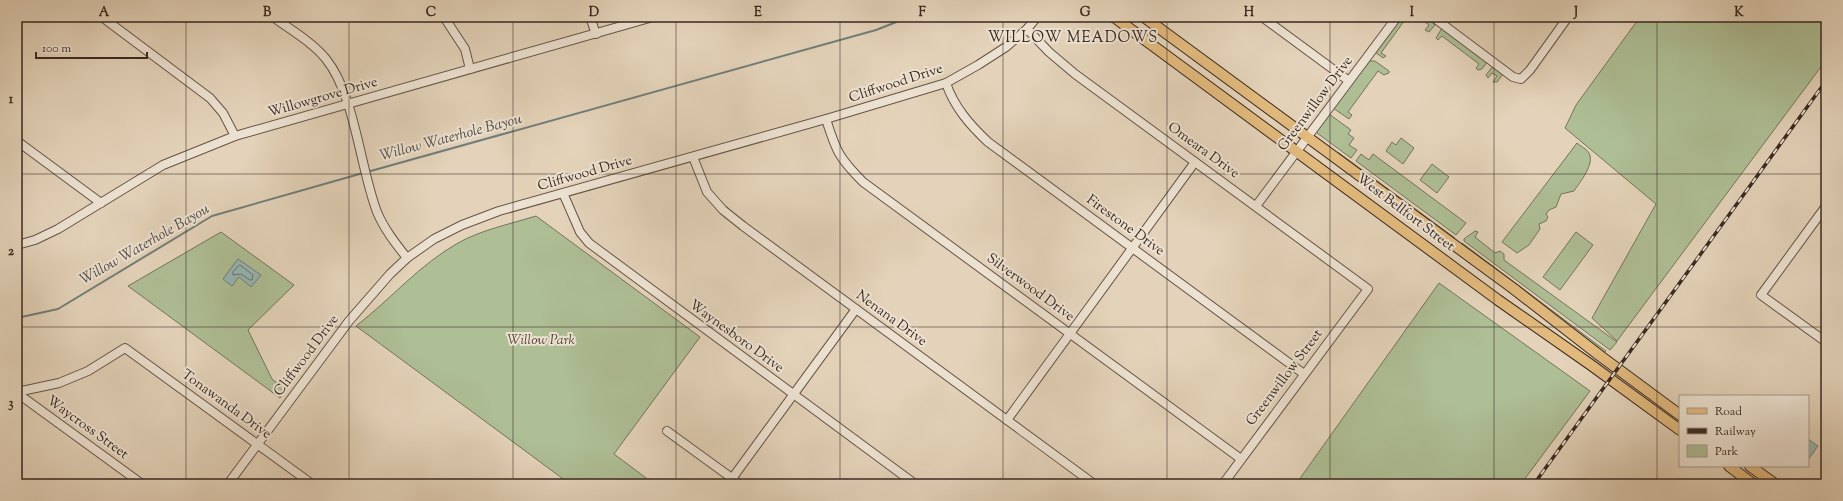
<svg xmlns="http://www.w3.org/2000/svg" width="1843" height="501" viewBox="0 0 1843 501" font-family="'Sorts Mill Goudy',serif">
  <rect width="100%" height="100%" fill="#e4d3ba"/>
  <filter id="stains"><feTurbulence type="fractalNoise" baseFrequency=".005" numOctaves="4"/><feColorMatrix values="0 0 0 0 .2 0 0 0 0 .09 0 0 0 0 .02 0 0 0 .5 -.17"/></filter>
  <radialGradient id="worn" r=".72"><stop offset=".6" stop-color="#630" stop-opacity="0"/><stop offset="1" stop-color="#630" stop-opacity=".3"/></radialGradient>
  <!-- green -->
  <g fill="#aebe95" stroke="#74745b">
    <path d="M1399 17H1415L1412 21 1407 17 1381 53 1386 56 1383 58 1375 52Z"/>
    <path d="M1418 17H1427L1435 25 1429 32 1425 30 1429 25Z"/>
    <path d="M1640 17H1826V60L1617 341 1592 318 1656 204 1565 128 1576 105Z"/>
    <path d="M1442 28 1487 62 1482 69 1478 70 1476 68 1479 64 1442 36 1438 40 1436 38Z"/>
    <path d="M1367 61H1375L1389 71V73L1384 75 1378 71 1348 112 1352 115 1349 119 1333 108Z"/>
    <path d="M1493 66 1503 74 1497 82H1493L1497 76 1492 73 1488 78 1486 75Z"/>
    <path d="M1329 114 1351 130 1348 134 1354 138 1349 145 1357 150 1351 158 1317 133 1316 130Z"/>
    <path d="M1401 138 1414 148 1403 164 1386 151 1392 142 1396 145Z"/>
    <path d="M1577 143C1580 146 1587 149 1589 153 1595 164 1580 182 1574 191L1561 194 1556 207 1549 210 1546 214 1548 217 1546 221 1539 224 1540 229 1529 245 1517 253 1502 242Z"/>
    <path d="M1338 153H1339L1455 238H1453Z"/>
    <path d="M1361 154 1369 160 1373 154 1466 223 1456 235 1356 161Z"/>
    <path d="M1432 164 1449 177 1437 193 1420 180Z"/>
    <path d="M536 216 700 337 614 454 654 484H570L356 326C391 299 419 265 458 243 481 230 510 224 536 216Z"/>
    <path d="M1475 231 1478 232 1475 237 1495 253 1500 251 1504 254V260L1617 342 1610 350 1464 241V239Z"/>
    <path d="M221 232 294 285 248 330 272 379 286 390 280 398 128 286Z"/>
    <path d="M1576 232 1593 245 1560 290 1543 277Z"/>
    <path d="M1462 243 1606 351 1604 353 1530 295 1462 244Z"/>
    <path d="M1439 283 1590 391 1521 484H1296Z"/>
  </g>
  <!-- water -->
  <g fill="#96b7b5" stroke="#717e7a">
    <path d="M238 259 261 275 251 287 239 277 232 286 223 279Z"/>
    <path d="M1808 439 1818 446 1808 460Z"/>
  </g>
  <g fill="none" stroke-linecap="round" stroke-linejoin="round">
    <!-- shore -->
    <path stroke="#68706b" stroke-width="1" d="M240 265 253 275 252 280H250L241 274 233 275V272Z"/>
    <!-- stream -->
    <g stroke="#717e7a" stroke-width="2">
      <path d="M367 172 876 30 909 17"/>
      <path d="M17 318 58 309 212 216 363 173"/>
    </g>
    <!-- minor casing -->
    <g stroke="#645447" stroke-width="10">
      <g id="minor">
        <path d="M102 17 210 98 223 113 235 136"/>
        <path d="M273 17C291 30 312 42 326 59 355 95 360 168 377 212 384 229 396 244 407 258"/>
        <path d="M444 17 465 49 470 69"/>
        <path d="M590 17 596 34"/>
        <path d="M1262 17 1349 81"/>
        <path d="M1433 17 1513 77 1521 79 1530 70 1568 17"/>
        <path d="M1027 29 1049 52 1075 74 1368 289 1223 484"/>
        <path d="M946 83C954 107 970 125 988 142L1304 374"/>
        <path d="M826 119C836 151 839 158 863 182L1241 459"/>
        <path d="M17 141 101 203"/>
        <path d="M693 157 707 192 723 210 743 226 1094 484"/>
        <path d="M563 193 580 232 589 243 915 484"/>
        <path d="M1256 206 1397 17"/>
        <path d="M1826 206 1761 295 1826 342"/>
        <path d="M17 245 35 240 58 229 163 165 235 136 653 17"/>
        <path d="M17 392 59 383 88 371 125 348 312 484"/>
        <path d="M17 393 142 484"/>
        <path d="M1007 420 1195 162"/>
        <path d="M667 431 740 484"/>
        <path d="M228 484 349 321 390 274 407 258 434 239 462 225 499 211 826 119 946 83 978 65 1006 47 1027 29 1037 17"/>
        <path d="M728 484 856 309"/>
      </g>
    </g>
    <!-- major casing -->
    <g stroke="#392921" stroke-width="12">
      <g id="major">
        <path d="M1114 17 1498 300 1591 365 1680 430"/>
        <path d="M1144 17 1514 289 1599 355 1680 415"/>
        <path d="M1729 466 1753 484"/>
        <path d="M1750 466 1775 484"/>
      </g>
    </g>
    <!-- minor -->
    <use href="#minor" stroke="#ede2d2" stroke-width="8"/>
    <!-- major -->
    <use href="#major" stroke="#e2ba7d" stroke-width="10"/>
    <!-- rail casing -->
    <g stroke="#392921" stroke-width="3.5">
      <path id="rail" d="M1534 484 1826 81"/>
    </g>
    <!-- rail -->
    <use href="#rail" stroke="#ede2d2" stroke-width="2" stroke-dasharray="6" stroke-linecap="butt"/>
  </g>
  <!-- grid -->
  <path fill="none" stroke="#392921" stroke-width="1" stroke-opacity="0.55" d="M186 17V484M349 17V484M513 17V484M676 17V484M840 17V484M1003 17V484M1167 17V484M1330 17V484M1494 17V484M1657 17V484M17 174H1826M17 327H1826"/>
  <g text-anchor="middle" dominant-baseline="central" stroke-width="4" stroke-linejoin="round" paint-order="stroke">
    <!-- street labels -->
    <g font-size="14" fill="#392921" stroke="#ede2d2">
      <text transform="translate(896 84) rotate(-18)">Cliffwood Drive</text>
      <text transform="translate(323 98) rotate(-16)">Willowgrove Drive</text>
      <text transform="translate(1316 104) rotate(-53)">Greenwillow Drive</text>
      <text transform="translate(1203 151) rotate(36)">Omeara Drive</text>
      <text transform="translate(585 174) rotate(-16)">Cliffwood Drive</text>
      <text transform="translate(1405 213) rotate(37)">West Bellfort Street</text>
      <text transform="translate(1125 226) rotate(36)">Firestone Drive</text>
      <text transform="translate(1030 288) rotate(36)">Silverwood Drive</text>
      <text transform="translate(891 319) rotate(36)">Nenana Drive</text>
      <text transform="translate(736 337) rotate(36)">Waynesboro Drive</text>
      <text transform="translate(307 356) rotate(-53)">Cliffwood Drive</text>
      <text transform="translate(1285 378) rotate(-53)">Greenwillow Street</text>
      <text transform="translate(226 405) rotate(36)">Tonawanda Drive</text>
      <text transform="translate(87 428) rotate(36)">Waycross Street</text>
    </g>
    <!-- park labels -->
    <g font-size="14" font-style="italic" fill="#504738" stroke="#ede2d2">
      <text x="541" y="341">Willow Park</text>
    </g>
    <!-- neighbourhood labels -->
    <g font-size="15" letter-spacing="1" fill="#392921" stroke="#ede2d2">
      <text x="1073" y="38">WILLOW MEADOWS</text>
    </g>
    <!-- water labels -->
    <g font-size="15" font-style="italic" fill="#504c46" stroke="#ede2d2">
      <text transform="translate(451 138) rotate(-15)">Willow Waterhole Bayou</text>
      <text transform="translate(145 245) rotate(-30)">Willow Waterhole Bayou</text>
    </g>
  </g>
  <!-- margin -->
  <rect width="1843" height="501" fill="none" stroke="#e4d3ba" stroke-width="44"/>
  <!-- legend -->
  <rect x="1679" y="395" width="130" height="72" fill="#ede2d2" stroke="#a5988b"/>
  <rect x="1687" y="408" width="20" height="6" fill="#e2ba7d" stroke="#a5988b"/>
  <text x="1715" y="415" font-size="12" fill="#392921">Road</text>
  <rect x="1687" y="428" width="20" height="6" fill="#392921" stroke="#a5988b"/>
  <text x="1715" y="435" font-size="12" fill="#392921">Railway</text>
  <rect x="1687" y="445" width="20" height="12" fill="#aebe95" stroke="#a5988b"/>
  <text x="1715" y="455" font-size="12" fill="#392921">Park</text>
  <!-- scale -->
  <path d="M36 52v6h111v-6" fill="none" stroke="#392921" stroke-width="2"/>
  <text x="42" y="52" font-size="12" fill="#392921" stroke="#ede2d2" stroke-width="3" paint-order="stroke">100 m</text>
  <rect x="22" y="22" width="1799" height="457" fill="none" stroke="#392921" stroke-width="1.5"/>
  <g font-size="13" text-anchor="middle" font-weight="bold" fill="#392921">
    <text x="104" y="16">A</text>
    <text x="267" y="16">B</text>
    <text x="431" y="16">C</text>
    <text x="594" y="16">D</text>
    <text x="758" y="16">E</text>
    <text x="922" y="16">F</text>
    <text x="1085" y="16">G</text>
    <text x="1249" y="16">H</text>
    <text x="1412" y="16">I</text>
    <text x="1576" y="16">J</text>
    <text x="1739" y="16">K</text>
    <text x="11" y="103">1</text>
    <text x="11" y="255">2</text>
    <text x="11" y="407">3</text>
  </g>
  <rect width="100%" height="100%" filter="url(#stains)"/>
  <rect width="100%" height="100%" fill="url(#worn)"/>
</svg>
